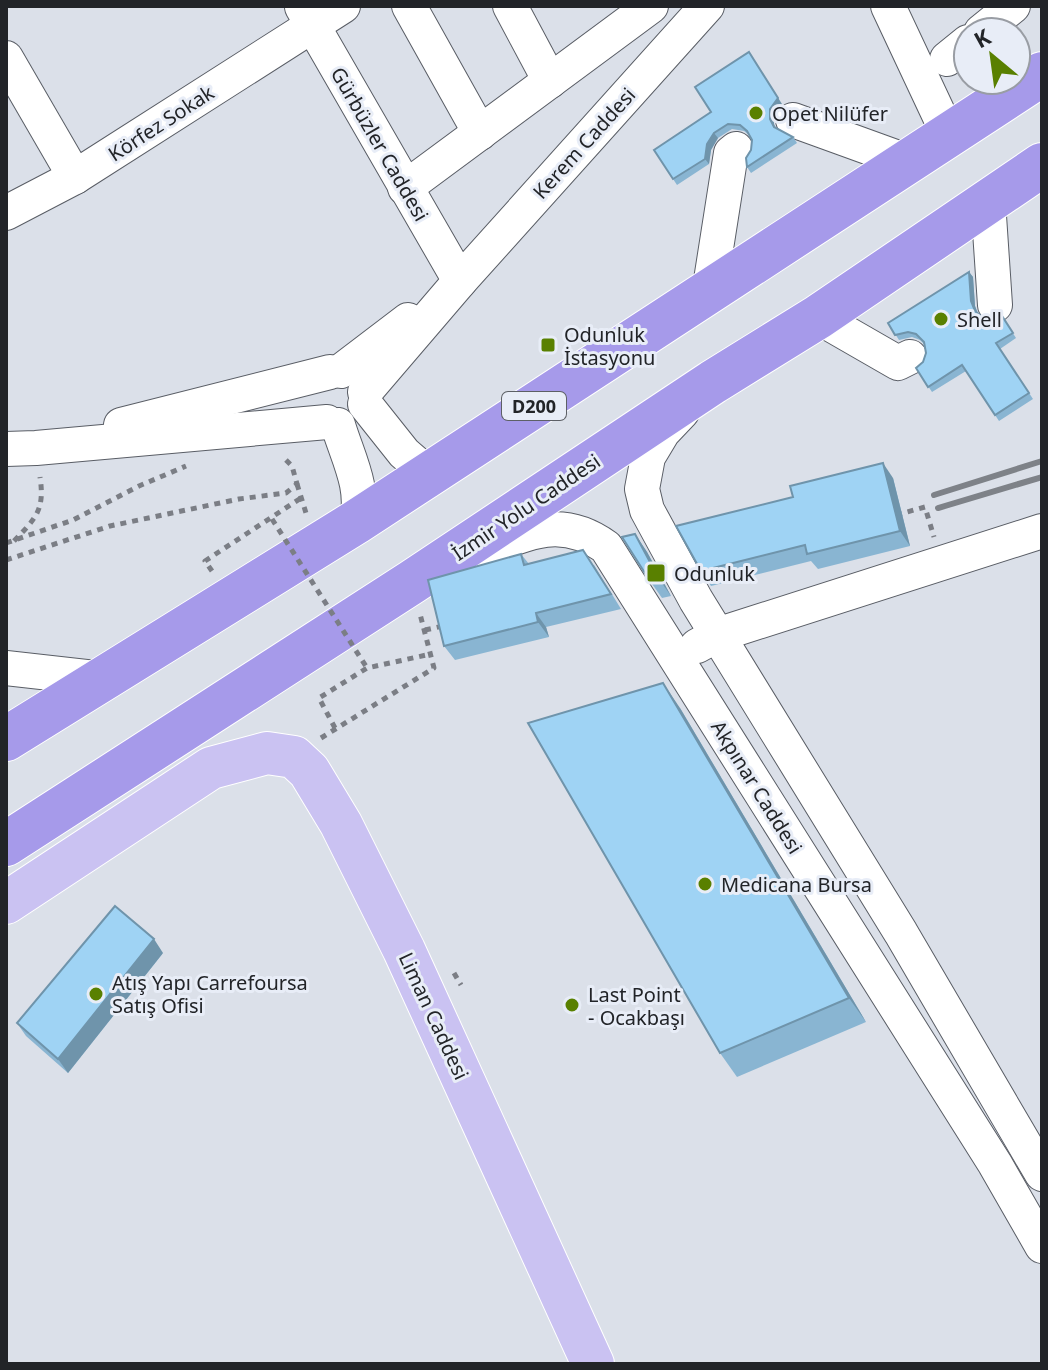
<svg xmlns="http://www.w3.org/2000/svg" width="1048" height="1370" viewBox="0 0 1048 1370" font-family="'Noto Sans',sans-serif">
  <rect width="100%" height="100%" fill="#dbe0e9"/>
  <g fill="none" stroke-linecap="round" stroke-linejoin="round">
    <!-- minor casing -->
    <g stroke="#595d65" stroke-width="36">
      <g id="minor">
        <path d="M409 6 480 133"/>
        <path d="M510 6 550 81"/>
        <path d="M888 6 949 136"/>
        <path d="M302 7 460 281"/>
        <path d="M981 32 1013 6"/>
        <path d="M6 58 75 177"/>
        <path d="M947 59 968 42"/>
        <path d="M793 120 909 162"/>
        <path d="M405 188 651 6"/>
        <path d="M988 201 995 305"/>
        <path d="M6 213 75 177 343 6"/>
        <path d="M709 293 731 153 736 149"/>
        <path d="M818 317 898 363 910 357"/>
        <path d="M341 371 408 320"/>
        <path d="M365 392 460 281 707 6"/>
        <path d="M365 404 404 453 419 466 438 469"/>
        <path d="M682 412 663 432 648 457 642 489 647 510 696 600 901 933 1042 1174"/>
        <path d="M121 425 330 372"/>
        <path d="M338 425C347 456 366 489 356 522"/>
        <path d="M6 449 36 448 327 422"/>
        <path d="M482 552C527 532 562 515 606 547L995 1164 1042 1246"/>
        <path d="M697 646 717 635 1042 531"/>
        <path d="M6 668 104 679"/>
      </g>
    </g>
    <!-- major casing -->
    <g stroke="#fff" stroke-width="44">
      <path id="major" d="M6 903 211 768 267 753 294 757 309 771 341 824 404 950 593 1364"/>
    </g>
    <!-- highway casing -->
    <g stroke="#fff" stroke-width="46">
      <g id="highway">
        <path d="M6 739 356 522 1042 74"/>
        <path d="M6 844 412 582 713 382 818 317 1042 165"/>
      </g>
    </g>
    <!-- path -->
    <g stroke="#7b7e85" stroke-width="5" stroke-dasharray="6 6" stroke-linecap="butt">
      <path d="M297 484 306 513"/>
      <path d="M896 515 925 507 934 537"/>
      <path d="M14 541C36 518 45 510 40 477"/>
      <path d="M6 543 73 520 139 486 186 466"/>
      <path d="M6 560 110 526 239 499 286 493 297 484 292 466 282 456"/>
      <path d="M212 571 205 561 301 498"/>
      <path d="M425 630 443 626"/>
      <path d="M335 728 319 698 367 668 431 654"/>
      <path d="M321 738 434 668 420 614"/>
      <path d="M454 973 461 985"/>
    </g>
    <!-- minor -->
    <use href="#minor" stroke="#fff" stroke-width="34"/>
    <!-- major -->
    <use href="#major" stroke="#cac2f2" stroke-width="42"/>
    <!-- highway -->
    <use href="#highway" stroke="#a69aea" stroke-width="44"/>
    <!-- rail -->
    <g stroke="#7e8288" stroke-width="6">
      <path d="M934 495 1042 461"/>
      <path d="M938 508 1042 477"/>
    </g>
    <!-- path-bridge -->
    <path stroke="#7b7e85" stroke-width="5" stroke-dasharray="6 6" stroke-linecap="butt" d="M272 519 367 668"/>
  </g>
  <!-- wall -->
  <g fill="#89b5d2">
    <path d="M782 104 774 114V124L775 128 793 137 797 143 751 173 747 167 751 150 752 140 749 135 744 131 732 129 718 138 711 150 709 164 677 185 654 150Z"/>
    <path d="M969 272 973 277 975 306 978 313 983 318 992 319 1002 316 1016 338 1000 349 1033 399 999 421 966 371 932 392 916 368 923 362 926 353 924 344 920 340 912 337 899 340 888 323Z"/>
    <path d="M893 478 910 546 818 569 811 561 711 586 701 571 793 497Z"/>
    <path d="M635 534 647 552 671 596 662 598 650 581Z"/>
    <path d="M521 554 529 564 594 565 621 609 546 627 549 637 455 660 444 646Z"/>
    <path d="M680 708 866 1022 737 1077 720 1053Z"/>
    <path d="M163 953 68 1073 26 1036 17 1023Z"/>
  </g>
  <!-- shaded-wall -->
  <g fill="#6f94ab">
    <path d="M749 52 782 104 774 114V124L777 132 770 119Z"/>
    <path d="M714 133 718 138 711 150 709 164 705 159 707 144Z"/>
    <path d="M969 272 973 277 975 306 979 317 975 311 971 301Z"/>
    <path d="M883 463 893 478 910 546 900 531Z"/>
    <path d="M635 534 647 552 671 596 659 579Z"/>
    <path d="M536 613 546 627 549 637 538 622Z"/>
    <path d="M663 683 680 708 866 1022 849 998Z"/>
    <path d="M154 939 163 953 68 1073 58 1059Z"/>
  </g>
  <!-- building -->
  <g fill="#9fd3f4" stroke="#6f94ab" stroke-width="2">
    <path d="M749 52 778 98 770 109V119L774 127 793 137 747 167 746 158 751 150 752 140 747 131 740 125 728 124 714 133 707 144 705 159 673 179 654 150 711 112 695 87Z"/>
    <path d="M969 272 971 301 975 311 983 318 992 319 1002 316 1013 333 996 343 1029 393 995 415 962 365 928 387 916 368 923 362 926 353 924 342 916 334 908 332 895 335 888 323Z"/>
    <path d="M883 463 900 531 807 554 805 545 701 571 676 526 793 497 790 486Z"/>
    <path d="M635 534 659 579 650 581 622 537Z"/>
    <path d="M583 550 611 594 536 613 538 622 444 646 428 580 521 554 524 565Z"/>
    <path d="M663 683 849 998 720 1053 528 723Z"/>
    <path d="M115 906 154 939 58 1059 17 1023Z"/>
  </g>
  <!-- markers -->
  <g fill="#598000" stroke="#e8edf7" stroke-width="3">
    <circle cx="756" cy="113" r="8"/>
    <circle cx="941" cy="319" r="8"/>
    <rect x="540" y="337" width="16" height="16" rx="4"/>
    <rect x="646" y="563" width="20" height="20" rx="4"/>
    <circle cx="705" cy="884" r="8"/>
    <circle cx="96" cy="994" r="8"/>
    <circle cx="572" cy="1005" r="8"/>
  </g>
  <g text-anchor="middle" dominant-baseline="central" stroke-width="6" stroke-linejoin="round" paint-order="stroke">
    <!-- shield labels -->
    <rect fill="#e8edf7" stroke="#5d6066" stroke-width="2" x="502" y="392" width="64" height="28" rx="6"/>
    <g font-size="18" font-weight="bold" fill="#222428">
      <text x="534" y="406">D200</text>
    </g>
    <!-- poi labels -->
    <g font-size="20" fill="#222428" stroke="#e8edf7" text-anchor="start">
      <text x="772" y="113">Opet Nilüfer</text>
      <text x="957" y="319">Shell</text>
      <text x="564" y="334">Odunluk<tspan x="564" dy="23">İstasyonu</tspan></text>
      <text x="674" y="573">Odunluk</text>
      <text x="721" y="884">Medicana Bursa</text>
      <text x="112" y="982">Atış Yapı Carrefoursa<tspan x="112" dy="23">Satış Ofisi</tspan></text>
      <text x="588" y="994">Last Point<tspan x="588" dy="23">- Ocakbaşı</tspan></text>
    </g>
    <!-- street labels -->
    <g font-size="20" fill="#222428" stroke="#e8edf7">
      <text transform="translate(161 123) rotate(-33)">Körfez Sokak</text>
      <text transform="translate(584 143) rotate(-48)">Kerem Caddesi</text>
      <text transform="translate(380 144) rotate(60)">Gürbüzler Caddesi</text>
      <text transform="translate(526 507) rotate(-34)">İzmir Yolu Caddesi</text>
      <text transform="translate(757 787) rotate(58)">Akpınar Caddesi</text>
      <text transform="translate(434 1016) rotate(65)">Liman Caddesi</text>
    </g>
  </g>
  <!-- border -->
  <rect width="1048" height="1370" fill="none" stroke="#222428" stroke-width="16"/>
  <!-- north arrow -->
  <g transform="translate(992 56) rotate(331)"><circle r="38" fill="#e8edf7" stroke="#999da4" stroke-width="2"/>
  <path d="M0-6L14 30L0 20L-14 30Z" fill="#598000"/>
  <text y="-12" font-size="22" font-weight="bold" text-anchor="middle" fill="#222428">K</text>
  </g>
</svg>
